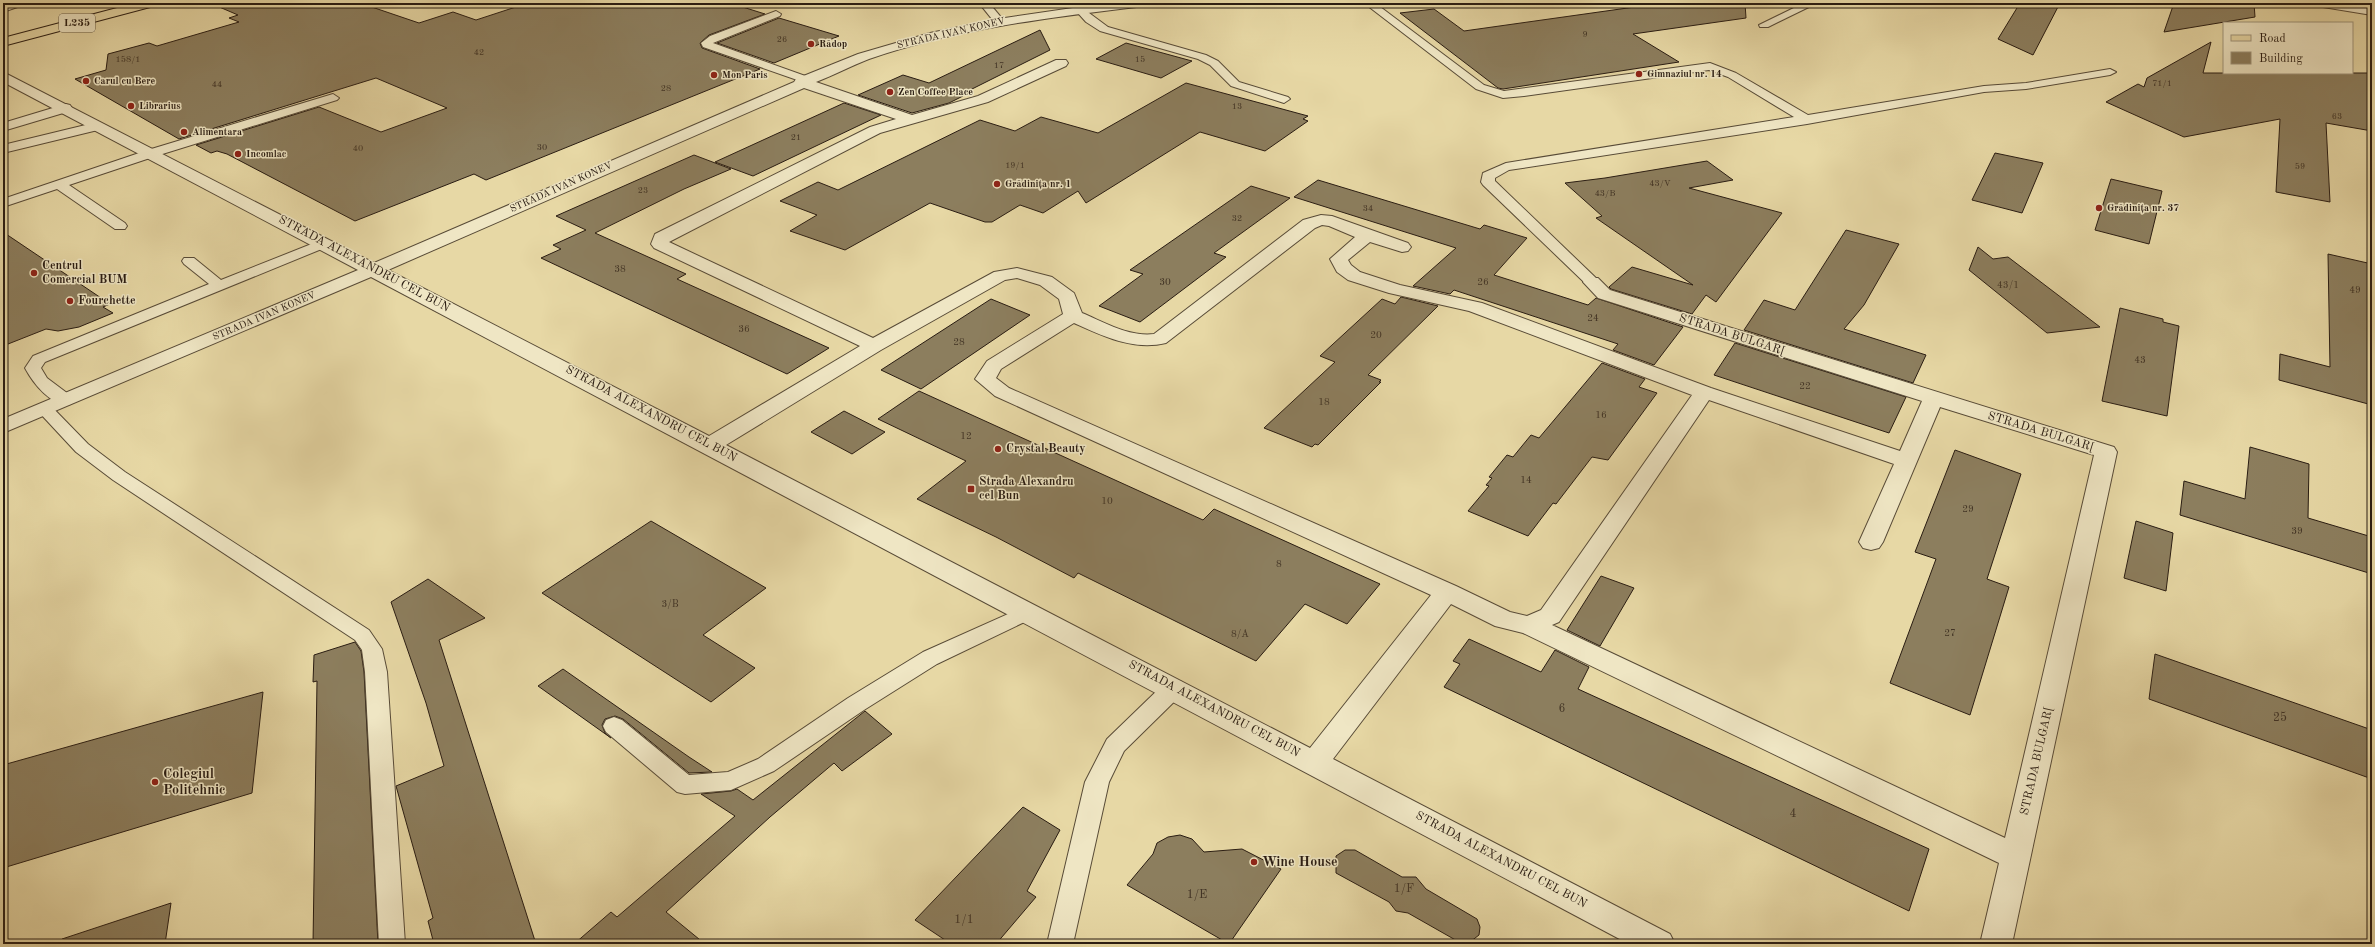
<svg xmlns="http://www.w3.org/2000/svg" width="2375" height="947" viewBox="0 0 2375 947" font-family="'Old Standard TT',serif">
  <rect width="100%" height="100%" fill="#e7d8a5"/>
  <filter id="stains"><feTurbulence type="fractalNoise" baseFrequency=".005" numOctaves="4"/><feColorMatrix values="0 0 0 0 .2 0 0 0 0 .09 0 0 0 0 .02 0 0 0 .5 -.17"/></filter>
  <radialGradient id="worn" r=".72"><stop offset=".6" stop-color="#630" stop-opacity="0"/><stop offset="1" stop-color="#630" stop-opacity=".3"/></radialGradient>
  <!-- building -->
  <g fill="#8c7e5e" stroke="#291c12">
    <path d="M210 3H360L419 23 453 12 476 20 528 3H730L765 14 709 35 700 43 702 48 760 69 486 180 474 174 355 221 227 154 217 151 211 153 196 145 319 107 381 132 447 108 376 78 179 139 75 79 106 70 108 54 149 43 157 46 239 22 229 18 238 15Z"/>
    <path d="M1663 3H1745L1746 18 1633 34 1679 62 1503 89 1498 88 1400 13 1434 9 1464 31Z"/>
    <path d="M2020 3H2060L2033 55 1998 39Z"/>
    <path d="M2174 3H2254L2255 17 2164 32Z"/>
    <path d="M779 18 839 36 774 63 717 43Z"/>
    <path d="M1040 30 1050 50 960 95 963 96 949 103 912 113 858 95 903 75 929 83Z"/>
    <path d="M2211 42 2203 73H2369L2372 98V131L2326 123 2330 202 2276 192 2280 119 2184 137 2106 102 2138 84 2144 87 2147 78Z"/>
    <path d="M1126 43 1192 61 1161 78 1096 59Z"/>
    <path d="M1186 83 1308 116 1303 119 1308 121 1265 151 1200 132 1086 203 1078 191 1043 213 1020 205 992 222H985L930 203 845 250 790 231 817 215 780 201 818 182 838 190 980 120 1015 131 1041 117 1098 133Z"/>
    <path d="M844 103 881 115 753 176 715 162Z"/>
    <path d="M1995 153 2043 163 2022 213 1972 200Z"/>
    <path d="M694 155 731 169 684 189 595 233 686 274 677 279 829 348 787 374 541 258 561 249 553 245 586 230 556 216Z"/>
    <path d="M1707 161 1733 180 1689 188 1782 213 1716 302 1706 295 1692 314 1611 289 1609 287 1632 267 1693 285 1596 218 1602 216 1565 183 1605 178Z"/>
    <path d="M2111 179 2162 191 2149 244 2095 230Z"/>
    <path d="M1318 180 1480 229 1484 225 1527 238 1494 275 1588 305 1596 298 1683 327 1654 365 1613 350 1618 344 1454 290 1450 294 1413 286 1456 248 1294 197Z"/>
    <path d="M1251 186 1290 198 1214 253 1226 257 1140 322 1099 306 1143 274 1130 270Z"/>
    <path d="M1846 230 1899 244 1864 305 1844 329 1926 355 1913 383 1744 330 1764 300 1795 310Z"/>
    <path d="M3 232 110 304 103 307 113 313 79 327 58 331 46 329 3 346Z"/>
    <path d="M1978 247 1993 259 2008 257 2100 327 2047 333 1969 270Z"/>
    <path d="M2328 254 2372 264V405L2279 380 2280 354 2330 367Z"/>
    <path d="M1401 297 1438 306 1368 375 1381 380 1379 382H1381L1318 445 1315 444 1312 447 1264 428 1335 362 1320 356 1382 299 1395 304Z"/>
    <path d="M991 299 1030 315 921 389 881 370Z"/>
    <path d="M2120 308 2163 319V322L2179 326 2167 416 2102 401Z"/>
    <path d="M1735 343 1906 397 1889 433 1714 375Z"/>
    <path d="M1602 363 1645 379 1639 387 1657 393 1608 460 1592 457 1556 504 1553 503 1528 536 1468 511 1489 486 1486 485 1492 478 1489 477 1507 455 1513 457 1531 435 1539 438Z"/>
    <path d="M919 391 1203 520 1214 509 1380 584 1347 624 1305 604 1256 661 1078 573 1074 578 996 537 917 499 966 461 878 419Z"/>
    <path d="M844 411 885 432 852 454 811 432Z"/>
    <path d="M2250 447 2309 464 2308 518 2372 537V574L2180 515 2184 481 2245 499Z"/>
    <path d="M1955 450 2021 474 1987 579 2009 587 1970 715 1890 683 1936 559 1915 552Z"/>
    <path d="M651 521 766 588 703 635 755 668 711 702 542 593Z"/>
    <path d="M2136 521 2173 533 2166 591 2124 578Z"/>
    <path d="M1601 576 1634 588 1600 646 1567 630Z"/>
    <path d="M428 579 485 618 439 640 536 944H434L428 921 433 918 396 786 444 766 426 703 391 602Z"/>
    <path d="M1469 639 1541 672 1555 650 1589 667 1578 689 1929 849 1909 911 1444 687 1460 664 1453 661Z"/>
    <path d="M355 642 361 651 364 672 378 944H313L317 681 313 682 314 655Z"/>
    <path d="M2155 654 2372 730V779L2149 699Z"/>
    <path d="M563 669 689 757 712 772 689 773 623 719 615 716 605 719 602 725 605 733 611 738 538 686Z"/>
    <path d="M263 692 252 793 3 868V765Z"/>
    <path d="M865 711 892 734 842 771 834 763 770 817 666 912 705 944H574L611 912 617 917 735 816 701 794 731 791 737 789 753 800Z"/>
    <path d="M1023 807 1060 830 1027 891 1036 897 996 944H951L915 920Z"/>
    <path d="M1180 835 1192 839 1204 852 1242 849 1281 869 1229 944 1127 885 1153 854 1157 843 1168 837Z"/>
    <path d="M1345 850H1355L1402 877H1416L1426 889 1477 919 1480 927 1479 935 1470 942H1459L1408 913 1396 911 1389 902 1336 873V856Z"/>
    <path d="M171 903 165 944H62V939Z"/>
  </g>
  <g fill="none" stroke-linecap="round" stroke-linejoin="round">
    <!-- service casing -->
    <g stroke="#584b37" stroke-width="2">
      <g id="service">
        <path d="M13 3H29L3 12V6Z"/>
        <path d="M979 3H989L1005 22 1004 24H996Z"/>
        <path d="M1364 3H1375L1484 85 1504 91 1710 63 1736 73 1808 115 1984 86 2026 83 2110 69 2116 72 2110 75 2026 89 1984 92 1807 124 1509 170 1495 178V181L1597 279 1599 282 1597 285H1587L1483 185 1481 182 1483 173 1506 163 1794 117 1728 77 1709 70 1524 96 1503 98 1476 89Z"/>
        <path d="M1804 3H1817L1768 27H1760L1759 25Z"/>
        <path d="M1081 7 1108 27 1206 55 1218 61 1239 82 1288 97 1290 99 1284 103 1231 86 1210 65 1198 59 1100 31 1086 22 1077 12V8Z"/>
        <path d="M776 11 781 14 780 16 713 43 811 78 813 80 811 82H803L703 47 701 43 710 36Z"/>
        <path d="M333 94 339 98 337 100 156 156 69 185 125 223 127 226 125 229H115L57 189 3 207V199L148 150Z"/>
        <path d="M66 104 70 105 72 108 70 111 3 131V123Z"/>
        <path d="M98 122 104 126 102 129 3 153V145Z"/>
        <path d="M324 239 331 243 329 246 45 362 41 368 47 378 71 396 73 400 71 404C52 408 33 383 25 368L33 356 209 284 184 264 182 261 184 258H194L221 280Z"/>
        <path d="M44 404 50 405 88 444 125 472 369 630 382 649 387 672 405 944H379L365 672 362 650 355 640 113 480 76 452 36 409 38 405Z"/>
        <path d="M1028 605 1035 607 1038 612 1035 617 937 664 864 710 774 771 731 790 685 794 677 792 606 732 603 726 606 720 614 717 622 720 689 775 728 772 758 759 848 698 923 652Z"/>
        <path d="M1174 680 1182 682 1185 688 1182 694 1124 751 1109 782 1073 944H1047L1085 782 1107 739 1166 682Z"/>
      </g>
    </g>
    <!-- minor casing -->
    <g stroke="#584b37" stroke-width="2">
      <g id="minor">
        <path d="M1107 3H1142L1136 7C1046 18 955 29 869 59 851 66 834 75 816 82L912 115 978 96 1056 60H1066L1068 63 1066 66 988 102 880 133 669 242 873 338 994 272 1017 268 1052 277 1074 293 1082 313C1104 322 1128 337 1154 334L1303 220 1321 215 1332 216 1408 243 1411 247 1408 251 1402 252 1370 242 1348 260 1351 265 1360 272 1400 285 1482 303 1711 388 1900 451 1922 401 1598 298 1583 282 1586 278H1598L1610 290 2114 447 2117 452 2012 944H1980L1999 863 1523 633 1495 626 1451 604 1333 759 1670 934 1675 944H1629L371 277 3 433V419L358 270 3 82V72L374 263 794 82 796 79 858 54 930 33 998 19ZM804 88 896 119 870 127 655 234 651 244 654 248 860 346 709 436 388 270ZM1322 225 1329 226 1355 237 1330 259 1337 272 1348 280 1389 293 1469 311 1692 395 1541 610 1527 616 1510 612 1456 586 1009 388 996 378 1001 369 1074 323C1103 336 1133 351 1166 343L1315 228ZM1017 278 1040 285 1059 299 1063 314 987 361 975 379 995 396 1431 595 1310 748 726 445 881 350 1005 280ZM1709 400 1894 464 1859 542 1863 548 1871 550 1879 548 1883 542 1940 407 2094 455 2005 838 1552 625 1559 622Z"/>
        <path d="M2317 3H2346L2372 7V15L2323 7Z"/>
      </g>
    </g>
    <!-- primary casing -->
    <g stroke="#291c12" stroke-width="2">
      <path id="primary" d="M136 3H156L154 6 3 46V38Z"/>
    </g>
    <!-- service -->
    <use href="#service" fill="#efe6c4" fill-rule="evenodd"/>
    <!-- minor -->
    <use href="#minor" fill="#efe6c4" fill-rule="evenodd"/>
    <!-- primary -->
    <use href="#primary" fill="#e7d8a5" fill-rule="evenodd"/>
  </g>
  <!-- markers -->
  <g fill="#8f2418" stroke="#efe6c4" stroke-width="1.5">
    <circle cx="811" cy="44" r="4"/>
    <circle cx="1639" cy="74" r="4"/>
    <circle cx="714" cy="75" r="4"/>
    <circle cx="86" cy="81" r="4"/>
    <circle cx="890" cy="92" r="4"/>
    <circle cx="131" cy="106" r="4"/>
    <circle cx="184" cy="132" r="4"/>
    <circle cx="238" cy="154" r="4"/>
    <circle cx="997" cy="184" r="4"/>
    <circle cx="2099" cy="208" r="4"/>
    <circle cx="34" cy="273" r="4"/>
    <circle cx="70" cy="301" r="4"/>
    <circle cx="998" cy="449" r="4"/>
    <rect x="967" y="485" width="8" height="8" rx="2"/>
    <circle cx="155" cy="782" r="4"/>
    <circle cx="1254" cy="862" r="4"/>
  </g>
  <g text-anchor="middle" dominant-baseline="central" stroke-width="3" stroke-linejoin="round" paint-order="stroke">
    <!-- far-number labels -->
    <g font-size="9" fill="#423425">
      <text x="1585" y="34">9</text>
      <text x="782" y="39">26</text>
      <text x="479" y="52">42</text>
      <text x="128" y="59">158/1</text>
      <text x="1140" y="59">15</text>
      <text x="999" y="65">17</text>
      <text x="2162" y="83">71/1</text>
      <text x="217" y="84">44</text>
      <text x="666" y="88">28</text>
      <text x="1237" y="106">13</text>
      <text x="2337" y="116">63</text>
      <text x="796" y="137">21</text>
      <text x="542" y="147">30</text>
      <text x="358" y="148">40</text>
      <text x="1015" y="165">19/1</text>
      <text x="2300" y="166">59</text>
      <text x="1660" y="183">43/V</text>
      <text x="643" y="190">23</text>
      <text x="1605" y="193">43/B</text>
      <text x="1368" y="208">34</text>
      <text x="1237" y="218">32</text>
    </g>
    <!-- far-street labels -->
    <g font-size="10" fill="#291c12" stroke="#efe6c4">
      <text transform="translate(951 33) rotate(-13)">STRADA IVAN KONEV</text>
      <text transform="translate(561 187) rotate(-24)">STRADA IVAN KONEV</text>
      <text transform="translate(264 316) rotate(-23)">STRADA IVAN KONEV</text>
    </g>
    <!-- far-poi labels -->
    <g font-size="10" font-weight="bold" fill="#291c12" stroke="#efe6c4" text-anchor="start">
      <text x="819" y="44">Rădop</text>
      <text x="1647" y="74">Gimnaziul nr. 14</text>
      <text x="722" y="75">Mon Paris</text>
      <text x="94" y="81">Carul cu Bere</text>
      <text x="898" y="92">Zen Coffee Place</text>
      <text x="139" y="106">Librarius</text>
      <text x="192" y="132">Alimentara</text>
      <text x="246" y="154">Incomlac</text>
      <text x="1005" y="184">Grădinița nr. 1</text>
      <text x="2107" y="208">Grădinița nr. 37</text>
    </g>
    <!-- number labels -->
    <g font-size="10" fill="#423425">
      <text x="620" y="269">38</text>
      <text x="1165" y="282">30</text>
      <text x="1483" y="282">26</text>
      <text x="2008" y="285">43/1</text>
      <text x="2355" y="290">49</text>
      <text x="1593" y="318">24</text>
      <text x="744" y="329">36</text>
      <text x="1376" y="335">20</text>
      <text x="959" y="342">28</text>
      <text x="2140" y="360">43</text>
      <text x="1805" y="386">22</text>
      <text x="1324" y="402">18</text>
      <text x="1601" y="415">16</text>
      <text x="966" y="436">12</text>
      <text x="1526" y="480">14</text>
      <text x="1107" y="501">10</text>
      <text x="1968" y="509">29</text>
      <text x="2297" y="531">39</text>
      <text x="1279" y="564">8</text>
      <text x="670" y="604">3/B</text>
      <text x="1950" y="633">27</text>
      <text x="1240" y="634">8/A</text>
    </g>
    <!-- shield labels -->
    <rect fill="#efe6c4" stroke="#645947" stroke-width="1" x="59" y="14" width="36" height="18" rx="3"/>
    <g font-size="11" font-weight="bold" fill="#291c12">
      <text x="77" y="23">L235</text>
    </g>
    <!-- street labels -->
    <g font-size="12" fill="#291c12" stroke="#efe6c4">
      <text transform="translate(364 264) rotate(28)">STRADA ALEXANDRU CEL BUN</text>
      <text transform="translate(1732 335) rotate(18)">STRADA BULGAR[</text>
      <text transform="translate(651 414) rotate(28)">STRADA ALEXANDRU CEL BUN</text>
      <text transform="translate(2041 432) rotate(17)">STRADA BULGAR[</text>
      <text transform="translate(1214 709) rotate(28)">STRADA ALEXANDRU CEL BUN</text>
      <text transform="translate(2037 761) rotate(-77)">STRADA BULGAR[</text>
      <text transform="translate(1501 860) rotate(28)">STRADA ALEXANDRU CEL BUN</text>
    </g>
    <!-- poi labels -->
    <g font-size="12" font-weight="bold" fill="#291c12" stroke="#efe6c4" text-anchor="start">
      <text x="42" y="266">Centrul<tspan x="42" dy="14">Comercial BUM</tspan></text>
      <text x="78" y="301">Fourchette</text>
      <text x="1006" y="449">Crystal Beauty</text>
      <text x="979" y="482">Strada Alexandru<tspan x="979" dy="14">cel Bun</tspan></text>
    </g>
    <!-- near-number labels -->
    <g font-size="12" fill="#423425">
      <text x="1562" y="709">6</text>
      <text x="2280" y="718">25</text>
      <text x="1793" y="814">4</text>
      <text x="1404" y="889">1/F</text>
      <text x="1197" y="895">1/E</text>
      <text x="964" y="920">1/1</text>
    </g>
    <!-- near-poi labels -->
    <g font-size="14" font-weight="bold" fill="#291c12" stroke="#efe6c4" text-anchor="start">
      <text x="163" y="774">Colegiul<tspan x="163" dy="16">Politehnic</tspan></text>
      <text x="1262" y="862">Wine House</text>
    </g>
  </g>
  <!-- margin -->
  <rect width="2375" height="947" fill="none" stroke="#e7d8a5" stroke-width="16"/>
  <rect x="4" y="4" width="2367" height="939" fill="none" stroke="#291c12" stroke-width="2"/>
  <rect x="8" y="8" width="2359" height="931" fill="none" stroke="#291c12"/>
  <!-- legend -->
  <rect x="2223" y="22" width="130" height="52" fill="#efe6c4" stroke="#a0957d"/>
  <rect x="2231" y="35" width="20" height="6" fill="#e7d8a5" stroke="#a0957d"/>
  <text x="2259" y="42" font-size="12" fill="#291c12">Road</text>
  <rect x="2231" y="52" width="20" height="12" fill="#8c7e5e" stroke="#a0957d"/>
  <text x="2259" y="62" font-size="12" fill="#291c12">Building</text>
  <rect width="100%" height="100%" filter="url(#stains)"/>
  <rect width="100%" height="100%" fill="url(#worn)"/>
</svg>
